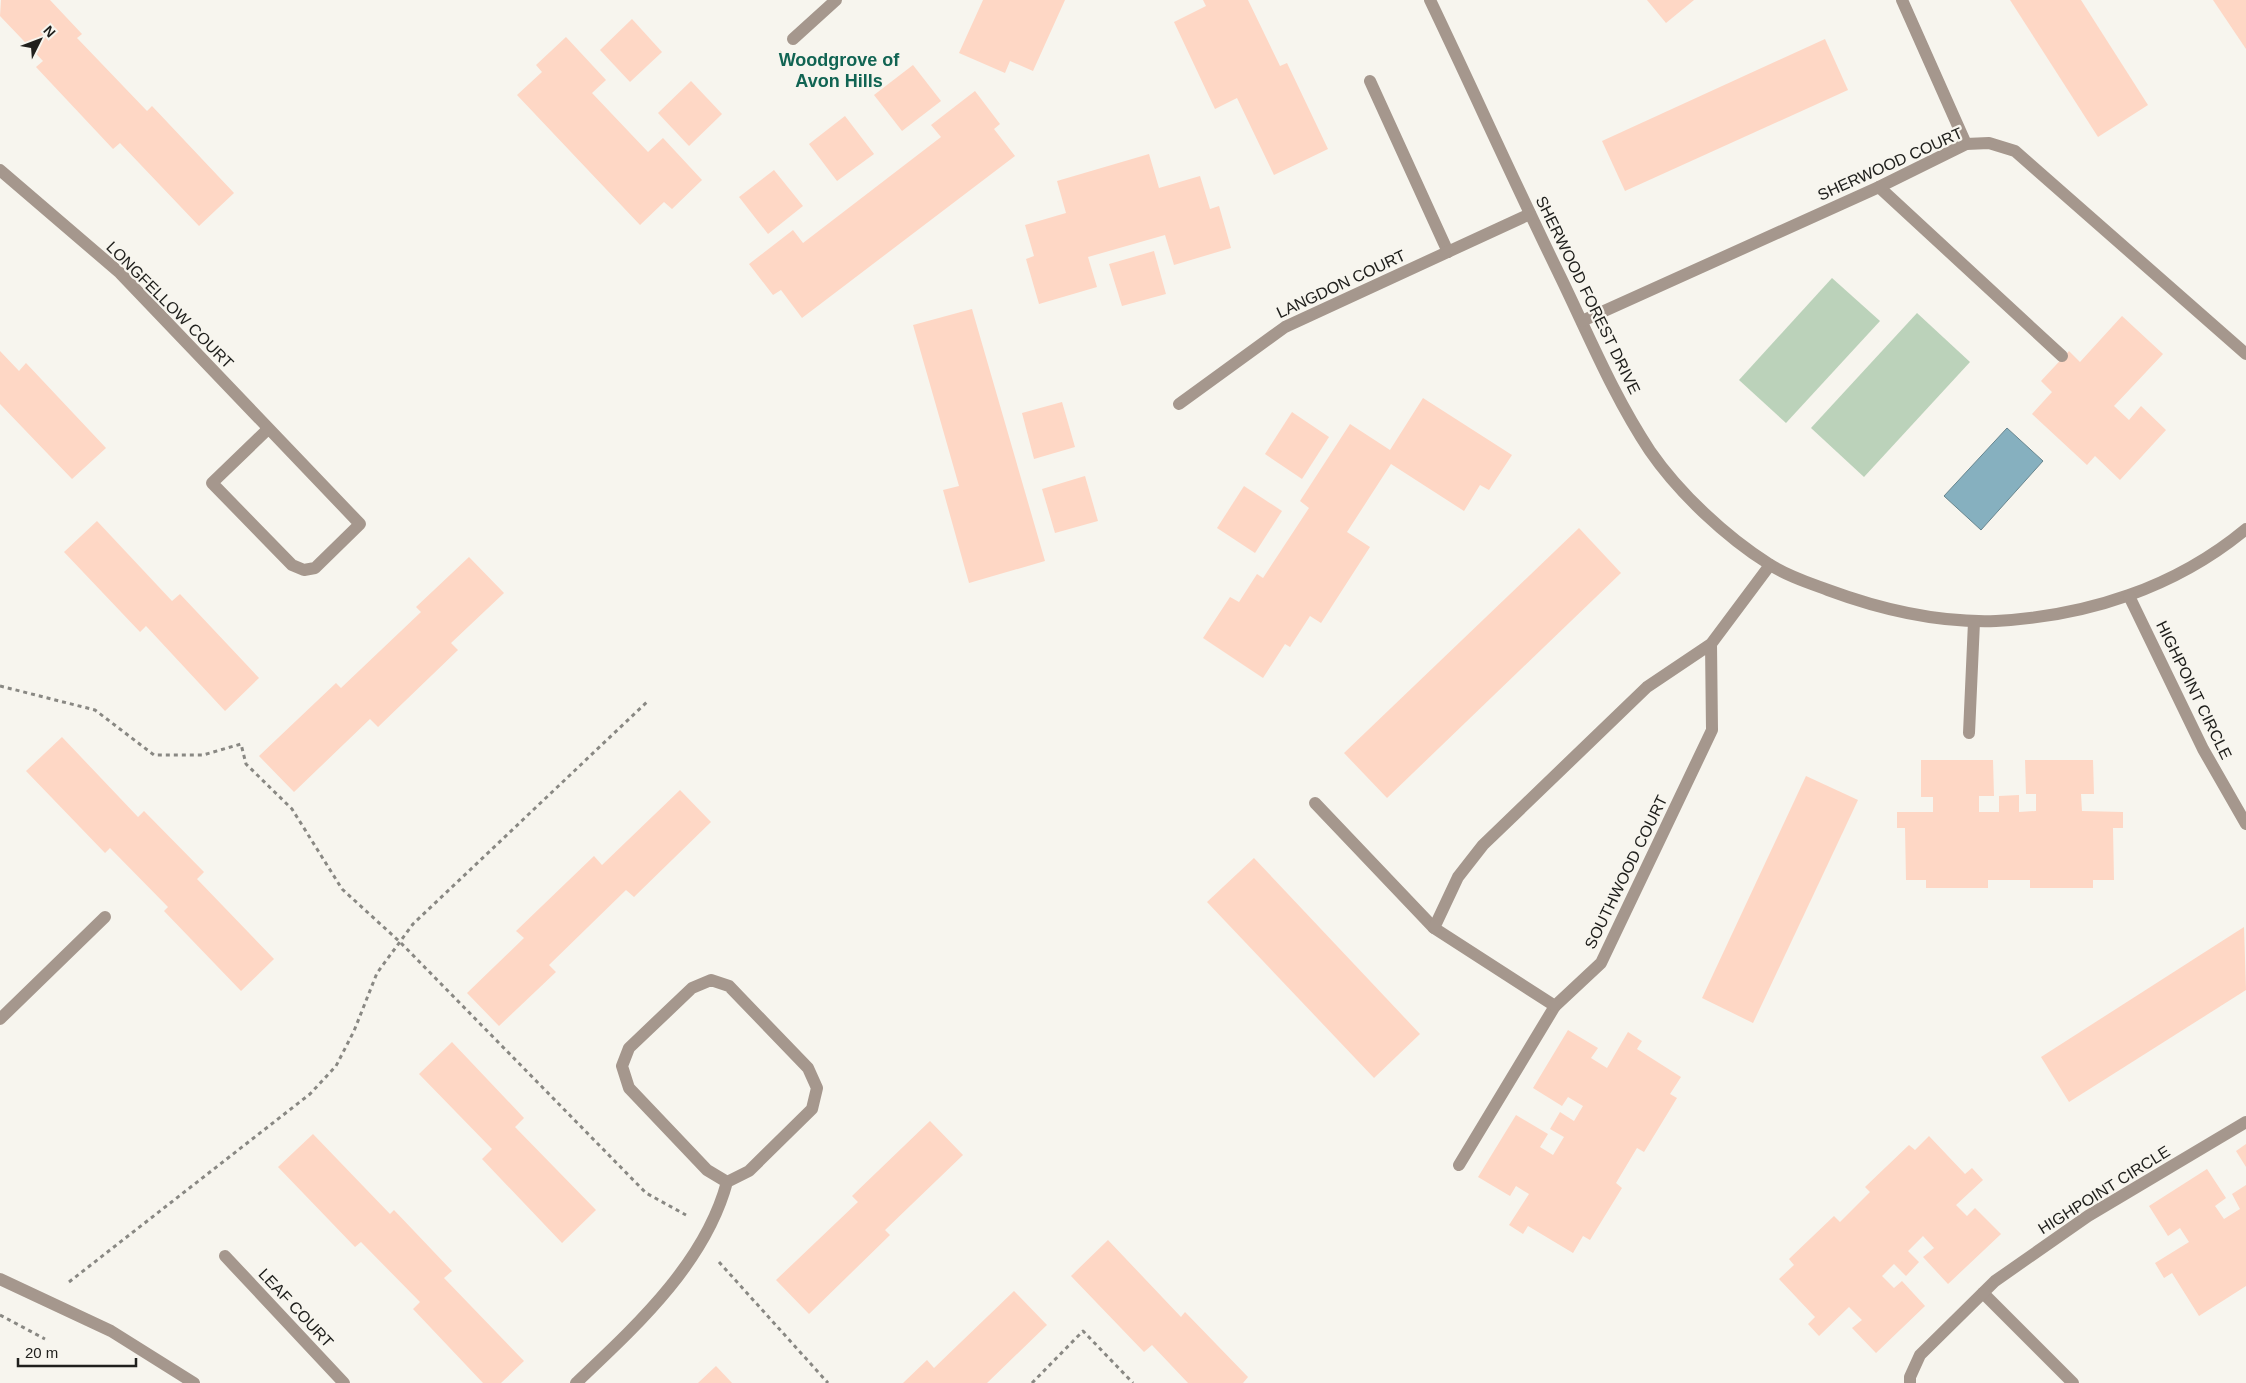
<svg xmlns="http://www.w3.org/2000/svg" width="2246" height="1383" viewBox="0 0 2246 1383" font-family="Helvetica,sans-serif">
  <rect width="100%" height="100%" fill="#f7f5ee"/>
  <!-- green -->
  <g fill="#bbd2ba">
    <path d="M1832 278 1880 321 1786 423 1739 380Z"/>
    <path d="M1917 313 1970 362 1864 477 1811 428Z"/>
  </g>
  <!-- water -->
  <path fill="#86b0bf" stroke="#67858e" d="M2007 428 2043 461 1981 530 1944 496Z"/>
  <!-- building -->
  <g fill="#fed7c5">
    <path d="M1 0H50L82 34 77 38 147 111 152 106 234 193 199 226 120 143 113 149 36 67 43 61 0 16Z"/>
    <path d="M983 0H1065L1033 71 1010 61 1005 73 959 53Z"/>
    <path d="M1203 0H1248L1280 66 1287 63 1328 149 1274 175 1237 98 1215 109 1174 22 1206 6Z"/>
    <path d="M1647 0H1694L1666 23Z"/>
    <path d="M2010 0H2081L2148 105 2098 137Z"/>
    <path d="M2213 0H2246V49Z"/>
    <path d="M632 19 662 52 630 82 600 50Z"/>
    <path d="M566 37 606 80 592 93 648 152 663 138 702 180 672 209 664 202 640 225 517 95 542 72 536 65Z"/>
    <path d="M1825 39 1848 90 1625 191 1602 141Z"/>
    <path d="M913 65 941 101 902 131 874 95Z"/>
    <path d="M691 81 722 114 689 146 658 113Z"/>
    <path d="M975 91 1000 124 994 129 1015 156 802 318 781 290 773 295 749 264 793 230 803 243 941 137 931 125Z"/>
    <path d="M845 116 874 154 837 181 809 144Z"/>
    <path d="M1149 154 1159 188 1200 176 1210 209 1219 206 1231 248 1174 265 1165 235 1088 257 1097 287 1039 304 1026 259 1034 256 1025 225 1066 213 1057 181Z"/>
    <path d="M774 170 803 206 768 234 739 197Z"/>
    <path d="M1154 251 1166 294 1122 306 1109 264Z"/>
    <path d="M972 309 1045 561 969 583 943 490 959 486 913 325Z"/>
    <path d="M2122 316 2163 354 2114 406 2129 420 2141 406 2166 430 2120 480 2095 456 2087 465 2032 414 2052 392 2041 381 2069 351 2080 362Z"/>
    <path d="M0 351 19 371 26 363 106 448 72 479 0 404Z"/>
    <path d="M1423 398 1512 455 1489 490 1480 485 1464 511 1391 464 1347 532 1370 547 1321 623 1310 616 1290 647 1285 644 1263 678 1203 638 1230 597 1239 602 1257 574 1263 578 1309 508 1300 501 1350 424 1390 450Z"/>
    <path d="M1062 402 1075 447 1034 459 1022 413Z"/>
    <path d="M1292 412 1329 437 1302 479 1265 454Z"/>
    <path d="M1085 476 1098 521 1055 533 1042 489Z"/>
    <path d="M1244 486 1282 511 1255 553 1217 528Z"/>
    <path d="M97 521 172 601 180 594 259 678 225 711 146 626 140 632 64 552Z"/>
    <path d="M1579 528 1621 573 1387 798 1344 753Z"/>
    <path d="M469 557 504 593 451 643 458 650 378 727 370 719 294 792 259 756 336 683 341 688 421 612 416 607Z"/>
    <path d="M62 737 138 817 144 811 204 872 197 879 274 959 241 991 164 911 168 907 110 848 105 853 26 771Z"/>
    <path d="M1921 760H1993L1994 796H1979V812H1999V796L2019 795V812L2036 811V794H2026L2025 760H2093L2094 794H2081L2082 811 2123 812V828H2113L2114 880H2093V888H2030V880H1988V888H1926V880H1906L1905 828H1897V812H1933V797H1921Z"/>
    <path d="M1806 776 1858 800 1753 1023 1702 998Z"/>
    <path d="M680 790 711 822 634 897 626 890 549 965 556 972 499 1026 467 993 524 938 516 931 594 856 602 865Z"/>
    <path d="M1254 858 1420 1034 1374 1078 1207 902Z"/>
    <path d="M2244 927 2246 990 2069 1102 2041 1057Z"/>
    <path d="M1568 1030 1598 1048 1591 1058 1607 1068 1628 1032 1642 1041 1637 1049 1681 1077 1670 1094 1677 1098 1644 1152 1637 1148 1616 1183 1622 1188 1590 1240 1583 1236 1573 1253 1528 1226 1523 1234 1509 1225 1529 1194 1516 1186 1510 1196 1478 1177 1516 1115 1548 1134 1540 1147 1553 1155 1564 1137 1550 1129 1560 1112 1574 1121 1583 1106 1568 1097 1562 1106 1533 1088Z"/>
    <path d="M452 1042 524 1118 515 1127 596 1210 562 1243 482 1159 492 1149 419 1074Z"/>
    <path d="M930 1121 963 1155 885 1230 890 1235 809 1314 776 1280 858 1202 852 1196Z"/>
    <path d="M313 1134 390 1214 394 1210 452 1271 444 1278 524 1361 501 1383H483L413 1309 420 1302 361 1242 355 1247 278 1167Z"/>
    <path d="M1929 1136 1965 1174 1972 1168 1983 1180 1956 1205 1967 1216 1975 1208 2001 1234 1948 1284 1923 1257 1934 1248 1923 1236 1908 1251 1919 1262 1906 1276 1894 1264 1882 1276 1894 1288 1902 1281 1925 1306 1876 1353 1852 1328 1862 1320 1849 1307 1819 1336 1808 1324 1815 1317 1779 1279 1794 1265 1789 1259 1834 1216 1840 1222 1870 1192 1865 1187 1909 1145 1915 1150Z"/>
    <path d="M2246 1144V1167L2236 1151Z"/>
    <path d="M2207 1169 2226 1198 2215 1206 2224 1219 2240 1209 2232 1194 2246 1185V1286L2199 1316 2172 1273 2164 1278 2155 1263 2189 1242 2180 1228 2168 1236 2149 1206Z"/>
    <path d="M1108 1240 1181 1317 1185 1312 1248 1377 1243 1383H1188L1152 1345 1144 1352 1071 1276Z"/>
    <path d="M1014 1291 1047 1325 987 1383H903L927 1360 934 1368Z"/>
    <path d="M716 1366 732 1383H698Z"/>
  </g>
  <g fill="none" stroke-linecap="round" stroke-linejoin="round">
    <!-- path -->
    <g stroke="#898883" stroke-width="3" stroke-dasharray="4 4" stroke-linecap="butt">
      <path d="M0 686 95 710 154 755H203L241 744 246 764 292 809 342 889 400 942 646 1193 686 1215"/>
      <path d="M719 1262 828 1383"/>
      <path d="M69 1282 310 1094 336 1066 354 1031 377 973 413 924 648 701"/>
      <path d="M0 1315 45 1339"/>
      <path d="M1032 1383 1083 1331 1133 1383"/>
    </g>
    <!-- lane -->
    <g stroke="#a5978d" stroke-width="12">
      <path d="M1902 0 1966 144"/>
      <path d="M1370 81 1448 252"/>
      <path d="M0 170 120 273 360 524 315 568 304 570 292 565 212 483 268 429"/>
      <path d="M1879 187 2062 356"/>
      <path d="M1315 803 1434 928"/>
      <path d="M0 1019 105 917"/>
      <path d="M1459 1165 1555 1006"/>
      <path d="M225 1256 344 1383"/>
      <path d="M576 1383C635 1327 705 1264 727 1182L749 1171 812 1109 817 1088 808 1068 729 986 711 980 692 988 629 1048 622 1066 629 1088 707 1170 727 1182"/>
    </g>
    <!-- street -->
    <g stroke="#a5978d" stroke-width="12">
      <path d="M1430 0C1474 92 1516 186 1561 278 1589 336 1614 397 1650 451 1679 493 1726 537 1769 564 1787 576 1809 583 1828 590 1882 610 1938 623 1996 621 2087 616 2175 588 2246 529"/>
      <path d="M793 39 836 0"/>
      <path d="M1582 321 1879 187 1966 144 1989 143 2015 151 2246 354"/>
      <path d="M1179 404 1285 327 1530 214"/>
      <path d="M2129 596 2203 749 2246 824"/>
      <path d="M1711 644 1647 687 1483 845 1458 877 1434 928 1555 1006 1601 963 1712 730 1711 644 1770 565"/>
      <path d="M1969 733 1974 622"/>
      <path d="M0 1279 111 1331 194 1383"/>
      <path d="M1983 1293 2073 1383"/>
      <path d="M1910 1383V1377L1920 1355 1995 1281 2088 1216 2246 1122"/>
    </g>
  </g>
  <g text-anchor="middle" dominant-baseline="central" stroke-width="4.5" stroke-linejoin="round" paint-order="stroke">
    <!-- street labels -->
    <g font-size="16" fill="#20201d" stroke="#f7f5ee">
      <text transform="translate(1890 164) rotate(-24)">SHERWOOD COURT</text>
      <text transform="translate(1341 284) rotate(-25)">LANGDON COURT</text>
      <text transform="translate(1588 295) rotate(64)">SHERWOOD FOREST DRIVE</text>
      <text transform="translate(170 305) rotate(45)">LONGFELLOW COURT</text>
      <text transform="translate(2194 690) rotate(64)">HIGHPOINT CIRCLE</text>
      <text transform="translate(1626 872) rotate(-64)">SOUTHWOOD COURT</text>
      <text transform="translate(2104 1190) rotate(-32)">HIGHPOINT CIRCLE</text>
      <text transform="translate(296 1308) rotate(47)">LEAF COURT</text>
    </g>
    <!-- neighbourhood labels -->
    <g font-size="18" font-weight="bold" fill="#116453" stroke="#f7f5ee">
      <text x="839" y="60">Woodgrove of<tspan x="839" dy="21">Avon Hills</tspan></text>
    </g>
  </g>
  <!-- north arrow -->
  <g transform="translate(40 40) rotate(48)" stroke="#f7f5ee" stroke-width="4" paint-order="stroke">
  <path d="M0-4L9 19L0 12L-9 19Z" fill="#20201d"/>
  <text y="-8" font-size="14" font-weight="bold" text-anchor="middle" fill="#20201d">N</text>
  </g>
  <!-- scale -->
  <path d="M18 1358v8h118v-8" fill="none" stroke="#20201d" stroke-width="2.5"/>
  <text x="25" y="1358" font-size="15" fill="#20201d" stroke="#f7f5ee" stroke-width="4" paint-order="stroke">20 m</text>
</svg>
